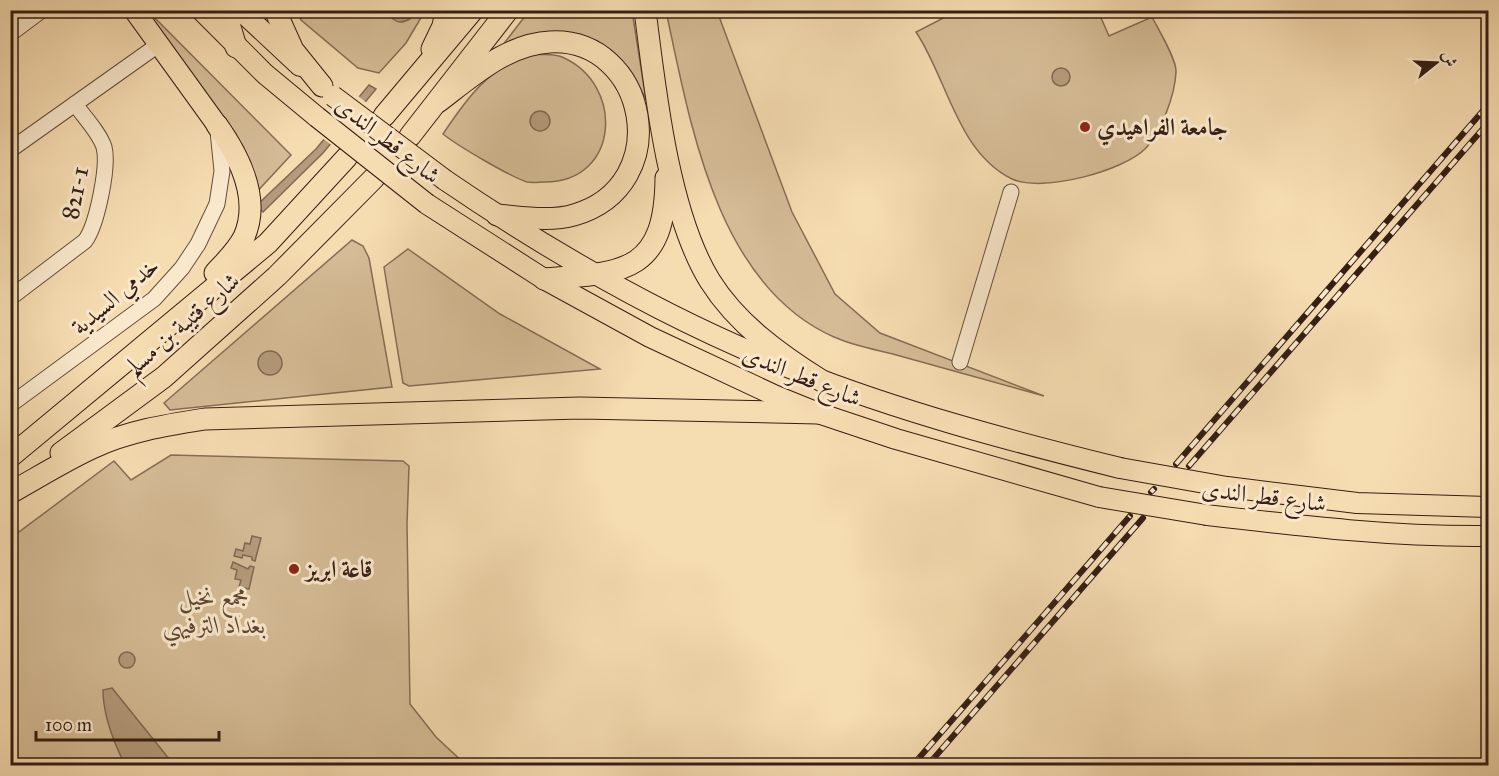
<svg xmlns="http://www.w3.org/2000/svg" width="1499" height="776" viewBox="0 0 1499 776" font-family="'IM FELL Great Primer',Amiri,serif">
  <rect width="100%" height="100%" fill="#f6dcb1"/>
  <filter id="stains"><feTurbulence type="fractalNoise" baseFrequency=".00333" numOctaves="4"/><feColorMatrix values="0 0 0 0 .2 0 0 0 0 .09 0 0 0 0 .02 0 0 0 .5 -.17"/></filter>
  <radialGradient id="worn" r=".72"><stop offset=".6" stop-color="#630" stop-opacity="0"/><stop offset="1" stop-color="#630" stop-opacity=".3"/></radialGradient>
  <!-- green -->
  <g fill="#d5bc96" stroke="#866d56" stroke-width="1.5">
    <path d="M137 11H148L291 155 253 196Z"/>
    <path d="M297 11H425L406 43 379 73 358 68 301 20Z"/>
    <path d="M529 11H632L646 100C628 59 590 28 542 33 529 35 515 42 502 46Z"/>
    <path d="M666 11H717L792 212 835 294 880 333 1044 396C996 383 948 369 900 356 878 350 854 346 834 337 716 285 690 122 666 11Z"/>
    <path d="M957 11H1098L1109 36 1152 17C1158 29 1177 60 1176 72 1175 94 1162 131 1146 148 1124 171 1042 193 1012 179 957 152 947 78 916 32Z"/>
    <path d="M535 54C543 55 555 54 562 57 625 84 620 182 545 182 540 182 532 183 527 182 509 176 458 146 443 134 467 98 490 65 535 54Z"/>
    <path d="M352 240 363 246 369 258 392 387 170 410 164 403Z"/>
    <path d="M408 249 500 314 600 369 409 386 403 383 384 267Z"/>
    <path d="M171 455 403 461 409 466 407 524 410 704 436 737 466 765 11 766V538L114 461 131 480Z"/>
  </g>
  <!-- water -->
  <g fill="#b59b7c" stroke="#826953" stroke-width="1.5">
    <path d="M389 11 413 10V11L410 19C401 24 396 23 389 15Z"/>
    <circle cx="1061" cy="77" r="9"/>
    <path d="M369 85 376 89 323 153 263 212 256 206 316 149Z"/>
    <circle cx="540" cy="121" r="10"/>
    <circle cx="270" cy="363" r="12"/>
    <path d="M252 536 261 538 255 561 252 560V557L243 555 242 558 234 556 236 549 243 551 245 543 250 544Z"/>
    <path d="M233 562 248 569 250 566 254 567 249 589 239 587 241 580 235 579 237 570 231 568Z"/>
    <circle cx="127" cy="660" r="8"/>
    <path d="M112 688 174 765H125C114 743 103 716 103 690Z"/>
  </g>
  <!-- pier -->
  <path fill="#f6dcb1" d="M357 95 368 104 333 146 322 138Z"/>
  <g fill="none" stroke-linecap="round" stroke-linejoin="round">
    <!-- highway-tunnel -->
    <path stroke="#d0b692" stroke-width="21" stroke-dasharray="21 10" stroke-linecap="butt" d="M374 178 410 136"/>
    <!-- minor casing -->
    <g stroke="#664e3c" stroke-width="17">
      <g id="minor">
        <path d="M10 34 42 10"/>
        <path d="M10 150 158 45"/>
        <path d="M10 298 85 241C97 225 109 166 104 147 99 132 84 117 75 104"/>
        <path d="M960 362 1011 192"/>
        <path d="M10 405 154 299 182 268 198 244 217 204 222 171 218 131"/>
      </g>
    </g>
    <!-- major casing -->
    <g stroke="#361e15" stroke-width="22">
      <g id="major">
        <path d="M134 10 217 125"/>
        <path d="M201 10 265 74 317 117"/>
        <path d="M240 10 300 66"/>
        <path d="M445 180C555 255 672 322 795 370 901 412 1011 441 1120 468"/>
        <path d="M427 204 544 279 650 337 776 396 818 413 896 439 1099 497"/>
        <path d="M1227 487 1357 503 1488 507"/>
        <path d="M1207 515C1301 526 1394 537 1488 536"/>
      </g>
    </g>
    <!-- highway casing -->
    <g stroke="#361e15" stroke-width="23">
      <g id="highway">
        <path d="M225 10 236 47"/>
        <path d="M275 10 293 50 322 86"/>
        <path d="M645 10C655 90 668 213 710 281 737 324 780 355 822 381"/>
        <path d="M432 49 443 26 446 10"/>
        <path d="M438 102C471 77 507 44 550 42 647 37 677 185 574 215 550 222 522 217 497 215"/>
        <path d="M384 116 473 10"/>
        <path d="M410 136 508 10"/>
        <path d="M215 273C225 262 237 251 244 237 261 199 239 156 217 125"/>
        <path d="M544 279C624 273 665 273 666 178"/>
        <path d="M61 453 164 377 277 276 374 178"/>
        <path d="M10 457 268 243 347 157"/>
        <path d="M10 493C37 478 64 461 92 448 128 431 167 425 205 419L580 408 818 413"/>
      </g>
    </g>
    <!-- minor -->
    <use href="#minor" stroke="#f9e8cc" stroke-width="15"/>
    <!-- major -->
    <use href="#major" stroke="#f6dcb1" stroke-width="20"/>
    <!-- highway -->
    <use href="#highway" stroke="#f6dcb1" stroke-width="21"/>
    <!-- rail casing -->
    <g stroke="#361e15" stroke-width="6">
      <g id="rail">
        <path d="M1176 464 1488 105"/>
        <path d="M1189 466 1488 123"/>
        <path d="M1151 492 1154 489"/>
        <path d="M912 766 1130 516"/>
        <path d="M927 766 1143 518"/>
      </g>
    </g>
    <!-- rail -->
    <use href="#rail" stroke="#f9e8cc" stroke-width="4" stroke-dasharray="11" stroke-linecap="butt"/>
    <!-- major-bridge casing -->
    <g stroke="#361e15" stroke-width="22" stroke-linecap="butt">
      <g id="major-bridge">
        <path d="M333 96 445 180"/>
        <path d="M317 117 427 204"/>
        <path d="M1120 468 1227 487"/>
        <path d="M1099 497 1207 515"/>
      </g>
    </g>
    <!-- major-bridge -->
    <use href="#major-bridge" stroke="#f6dcb1" stroke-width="20"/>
  </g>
  <!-- markers -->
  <g fill="#8f2418" stroke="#f9e8cc" stroke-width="2">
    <circle cx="1085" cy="127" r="6"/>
    <circle cx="294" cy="569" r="6"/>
  </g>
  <g text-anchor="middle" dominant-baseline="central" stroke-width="6" stroke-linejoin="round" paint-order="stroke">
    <!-- poi labels -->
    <g font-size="24" font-weight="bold" fill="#361e15" stroke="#f9e8cc" text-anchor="start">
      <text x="1097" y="127">جامعة الفراهيدي</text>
      <text x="306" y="569">قاعة ابريز</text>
    </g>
    <!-- street labels -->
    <g font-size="24" fill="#361e15" stroke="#f9e8cc">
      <text transform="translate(388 140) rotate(38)">شارع قطر الندى</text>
      <text transform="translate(75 193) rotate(-78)">821-1</text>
      <text transform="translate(115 296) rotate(-40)">خدمي السيدية</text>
      <text transform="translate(182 324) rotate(-41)">شارع قتيبة بن مسلم</text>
      <text transform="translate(802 376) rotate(22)">شارع قطر الندى</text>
      <text transform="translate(1264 496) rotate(7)">شارع قطر الندى</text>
    </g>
    <!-- park labels -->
    <g font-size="24" font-style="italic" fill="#5e4635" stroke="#f9e8cc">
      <text x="214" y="597">مجمع نخيل<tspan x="214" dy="28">بغداد الترفيهي</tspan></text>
    </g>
  </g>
  <!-- margin -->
  <rect width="1499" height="776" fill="none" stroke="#f6dcb1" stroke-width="36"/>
  <rect x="12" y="12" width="1475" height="752" fill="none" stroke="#361e15" stroke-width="3"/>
  <rect x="18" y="18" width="1463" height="740" fill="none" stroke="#361e15" stroke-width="1.5"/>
  <!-- north arrow -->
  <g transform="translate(1436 63) rotate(72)" stroke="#f9e8cc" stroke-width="4.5" paint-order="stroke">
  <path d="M0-4.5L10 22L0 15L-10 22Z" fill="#361e15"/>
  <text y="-9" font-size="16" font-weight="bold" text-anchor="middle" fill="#361e15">ش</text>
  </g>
  <!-- scale -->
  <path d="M36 731v9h183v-9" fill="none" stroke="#361e15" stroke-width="3"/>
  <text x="45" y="731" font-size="18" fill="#361e15" stroke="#f9e8cc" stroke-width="4.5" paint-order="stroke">100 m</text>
  <rect width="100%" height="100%" filter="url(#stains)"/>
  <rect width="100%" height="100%" fill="url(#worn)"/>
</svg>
